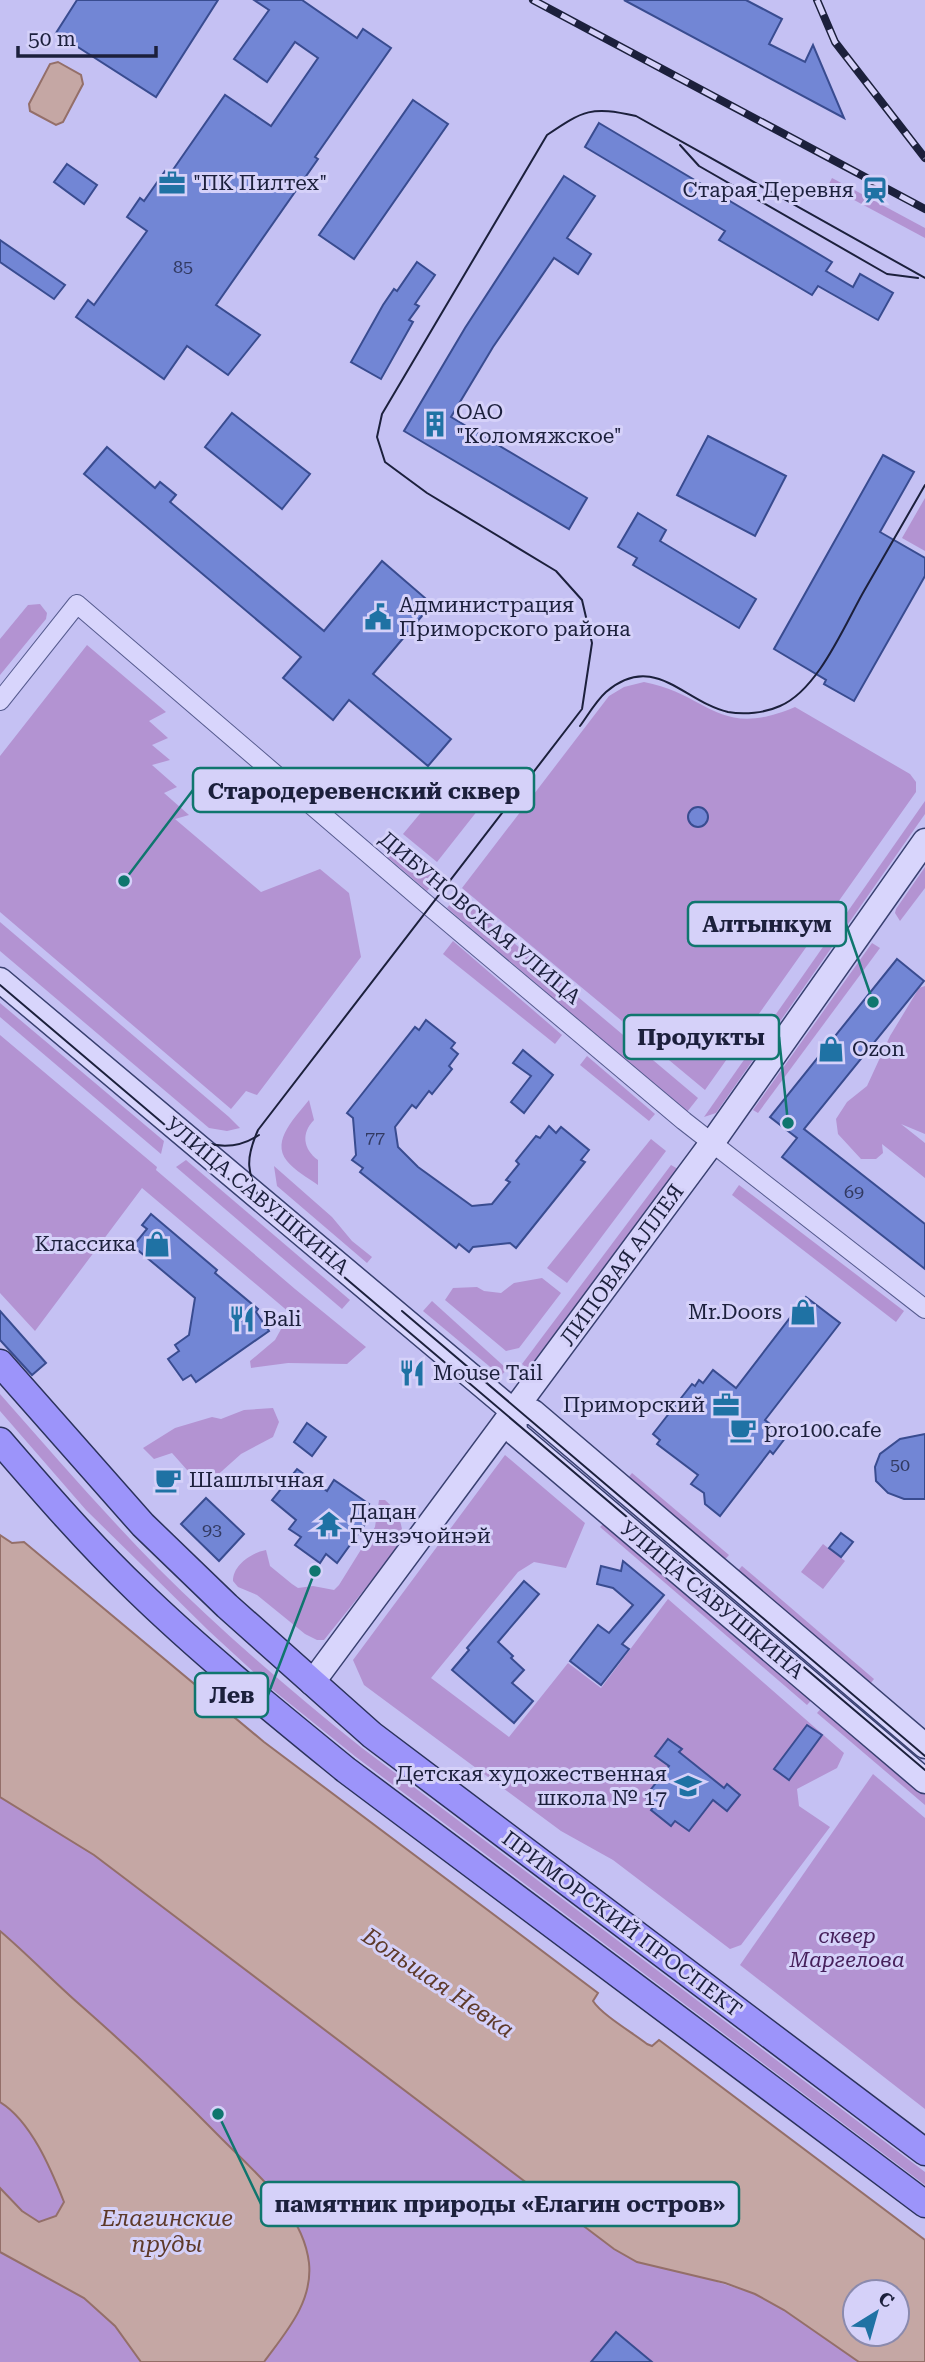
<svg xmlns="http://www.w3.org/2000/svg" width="925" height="2362" viewBox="0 0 925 2362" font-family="'Roboto Serif',serif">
  <rect width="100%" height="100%" fill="#c5c1f3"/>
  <!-- green -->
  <g fill="#b393d2">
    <path d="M832 178 925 228V238L828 186Z"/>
    <path d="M925 498V551L902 538Z"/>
    <path d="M40 604 47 613 46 619 0 675V639L28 605Z"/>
    <path d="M87 645 166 712 149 721 168 738 152 745 170 760 152 765 177 787 164 793 189 815 175 819 261 892 320 869 349 893 361 957 257 1095 246 1091 231 1109 0 912V756Z"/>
    <path d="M644 682C709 694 718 740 795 707L910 774 916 782V792L705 1090 462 888 609 696 624 687Z"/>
    <path d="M449 779 500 782 437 862 403 834Z"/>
    <path d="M925 801V814L716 1113 704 1117Z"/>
    <path d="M395 843 438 878 427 891 385 855Z"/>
    <path d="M925 867V888L900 921 895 913 896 909Z"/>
    <path d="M457 895 698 1098 687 1112 447 908Z"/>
    <path d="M0 922 229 1117 240 1128 227 1131 209 1128 0 951Z"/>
    <path d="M453 941 562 1035 555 1044 443 954Z"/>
    <path d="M872 943 880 948 758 1113 753 1110Z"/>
    <path d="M925 986V1134L901 1124 925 1143V1178L882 1144 883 1153 876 1159H861L838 1134 836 1119 847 1102 867 1086 890 1036 919 988Z"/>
    <path d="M0 1003 164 1141 161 1154 0 1017Z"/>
    <path d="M0 1035 157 1167 156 1170 295 1289 366 1347 347 1364 288 1363 251 1368 250 1361 275 1340 290 1313 142 1188 35 1331 0 1293Z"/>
    <path d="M587 1056 655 1114 649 1121 580 1065Z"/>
    <path d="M309 1100 314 1120C301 1133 303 1149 318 1160V1185C308 1178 294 1170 287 1161 270 1140 297 1116 309 1100Z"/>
    <path d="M651 1139 666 1151 567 1283 547 1268Z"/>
    <path d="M186 1160 350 1300 342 1309 176 1167Z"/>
    <path d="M671 1165 678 1169 528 1369 522 1364Z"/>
    <path d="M274 1166 332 1217 352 1241 372 1257 367 1263 277 1186Z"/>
    <path d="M739 1185 904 1311 896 1322 732 1195Z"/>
    <path d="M542 1278 561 1293 519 1348 506 1351 445 1300 453 1288 477 1287 484 1291 501 1293 514 1283Z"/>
    <path d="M432 1301 507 1369 501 1376 423 1311Z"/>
    <path d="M0 1394C52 1453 103 1512 158 1568 222 1632 291 1691 362 1748L925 2172V2185L356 1757 273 1690 209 1631 86 1510 0 1411Z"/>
    <path d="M273 1408 279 1422 273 1437 241 1454 203 1488 172 1453 154 1459 143 1448 175 1428 212 1417 221 1419 244 1410Z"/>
    <path d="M505 1455 585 1523 566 1568 534 1562 518 1572 431 1678 509 1737 568 1663 601 1688 668 1599 844 1753 837 1768 797 1789 799 1806 830 1827 741 1945 730 1949 613 1860 561 1831 364 1685 353 1660Z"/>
    <path d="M632 1473 729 1555 721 1564 625 1482Z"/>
    <path d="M379 1500H385C397 1510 407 1529 400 1545L324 1640H317L305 1634 257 1595 238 1587 233 1581C233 1565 251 1553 266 1550L270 1566 292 1584 298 1588 313 1586 334 1590 339 1585 375 1527Z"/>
    <path d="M608 1519 814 1697 807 1705 600 1527Z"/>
    <path d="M823 1544 845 1561 823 1589 801 1572Z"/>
    <path d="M742 1566 874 1679 867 1688 734 1575Z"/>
    <path d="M825 1704 925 1790V1805L817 1713Z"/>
    <path d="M873 1774 925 1818V2109L740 1965Z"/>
    <path d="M0 1797 94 1855 614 2249 755 2294 784 2310 859 2362H0Z"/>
  </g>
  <!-- water -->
  <g fill="#c5a7a4" stroke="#946f69" stroke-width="2" fill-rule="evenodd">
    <path d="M58 62 81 75 83 84 63 122 56 125 30 111 29 104 50 64Z"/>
    <path d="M0 1535 12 1543 24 1542 264 1742 598 1993 593 2001C602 2015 633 2033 647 2044L652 2046 659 2040 925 2240V2362H859L784 2310 755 2294 725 2283 637 2262 614 2249 94 1855 0 1797ZM855 2292H897V2334H855Z"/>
    <path d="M0 1931C27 1954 52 1980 78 2003 127 2046 173 2089 218 2135 252 2170 303 2210 309 2263 313 2302 286 2332 264 2362H141L115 2326 84 2298 0 2252V2188L22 2211 39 2222 56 2216 64 2202C51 2169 31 2121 0 2102Z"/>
  </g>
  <!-- building -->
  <g fill="#7286d5" stroke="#394c90" stroke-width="2">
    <path d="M77 0H218L156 97 56 33Z"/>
    <path d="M254 0H302L357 38 363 29 391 48 315 157 318 159 216 305 260 335 228 375 187 346 164 379 76 317 88 300 94 305 147 231 127 217 140 198 144 201 165 171 170 174 225 95 271 126 318 58 295 42 267 82 234 59 269 10Z"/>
    <path d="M624 0H746L782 19 769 44 805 62 813 45 844 118Z"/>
    <path d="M413 100 448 124 354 259 319 235Z"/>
    <path d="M599 123 832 262 826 271 853 287 860 274 893 293 878 320 818 286 812 295 719 240 725 231 585 147Z"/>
    <path d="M67 164 97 185 84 204 54 182Z"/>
    <path d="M564 176 595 196 567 238 591 254 578 274 554 258 493 347 451 417 587 498 569 529 404 431 465 328Z"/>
    <path d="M0 240 65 285 54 299 0 262Z"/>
    <path d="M417 262 435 275 415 304 419 306 409 320 413 322 381 379 351 362 383 305 394 289 397 291Z"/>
    <path d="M232 413 310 474 282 509 205 447Z"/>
    <path d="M708 436 786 476 755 536 677 495Z"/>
    <path d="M107 447 155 488 160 482 176 495 170 502 324 631 382 561 432 604 373 674 451 739 428 766 349 700 333 720 283 678 301 657 84 474Z"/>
    <path d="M883 455 914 472 880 532 925 558V576L854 701 824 684 826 680 774 649Z"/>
    <path d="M638 513 666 530 660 541 756 599 739 628 633 565 637 558 618 547Z"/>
    <circle cx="698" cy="817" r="10"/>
    <path d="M897 959 924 981 804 1129 925 1224V1269L782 1157 797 1138 770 1117Z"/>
    <path d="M426 1020 455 1043 451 1048 458 1054 449 1066 452 1069 432 1094 429 1091 416 1108 412 1105 395 1127 398 1147 418 1167 472 1206 492 1204 510 1182 506 1180 519 1164 516 1161 536 1136 540 1138 549 1126 556 1133 561 1127 589 1150 581 1160 585 1162 516 1248 510 1243 473 1247 469 1252 459 1244 456 1248 360 1172 363 1168 352 1160 356 1155 353 1118 347 1113 415 1027 419 1030Z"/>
    <path d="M523 1050 553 1075 524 1113 511 1102 531 1076 513 1063Z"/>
    <path d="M151 1214 217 1270 215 1273 258 1309 256 1312 269 1331 196 1382 191 1375 183 1380 168 1359 179 1351 175 1345 189 1335 195 1298 133 1246 147 1229 142 1225Z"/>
    <path d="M806 1297 840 1323 765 1420 786 1437 773 1454 770 1451 720 1516 705 1504 704 1493 691 1484 698 1475 657 1444 660 1440 653 1434 692 1384 695 1386 699 1380 703 1383 713 1370 736 1388Z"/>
    <path d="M0 1311 46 1363 32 1375 0 1340Z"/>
    <path d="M307 1423 326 1437 312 1456 294 1442Z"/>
    <path d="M925 1434V1499H904L888 1493 876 1481 875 1467 880 1454 900 1439Z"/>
    <path d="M297 1469 327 1491 334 1480 369 1504 361 1515 368 1520 337 1563 326 1554 320 1563 295 1545 301 1537 289 1529 296 1520 272 1500Z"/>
    <path d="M206 1498 244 1534 219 1561 181 1524Z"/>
    <path d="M841 1533 853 1542 841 1557 829 1548Z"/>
    <path d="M623 1561 664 1595 622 1644 629 1649 601 1685 570 1661 598 1625 609 1633 633 1605 613 1588 597 1584 601 1566 621 1571Z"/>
    <path d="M524 1581 539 1594 498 1642 513 1656 511 1658 524 1670 512 1683 533 1701 514 1723 452 1670 469 1650 467 1648Z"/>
    <path d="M807 1725 822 1735 789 1780 774 1769Z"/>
    <path d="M668 1739 682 1749 679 1752 724 1788 727 1784 740 1795 727 1811 713 1800 689 1831 675 1821 671 1826 651 1810 655 1805 645 1797 669 1766 655 1756Z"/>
    <path d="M616 2332 652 2362H591Z"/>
  </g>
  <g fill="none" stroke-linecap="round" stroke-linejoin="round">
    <!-- minor casing -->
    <g stroke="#565b8e" stroke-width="20">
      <path id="minor" d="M0 701 77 604 430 907 684 1121 925 1309"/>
    </g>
    <!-- secondary casing -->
    <g stroke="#394070" stroke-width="27">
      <g id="secondary">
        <path d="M0 980 514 1412H533L925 1746"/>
        <path d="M514 1412 515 1433 925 1781"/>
        <path d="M312 1683 712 1143 925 841"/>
      </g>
    </g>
    <!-- primary casing -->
    <g stroke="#2b325c" stroke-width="29">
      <g id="primary">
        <path d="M0 1363 143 1525 227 1606 372 1735 925 2152"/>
        <path d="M0 1441C44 1492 88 1543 137 1590 203 1654 275 1712 346 1770L925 2204"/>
      </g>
    </g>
    <!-- minor -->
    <use href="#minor" stroke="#d8d5fc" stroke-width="18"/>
    <!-- secondary -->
    <use href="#secondary" stroke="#d8d5fc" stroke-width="24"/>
    <!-- primary -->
    <use href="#primary" stroke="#9c94fa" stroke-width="26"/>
    <!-- tram -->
    <g stroke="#1c203c" stroke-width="2">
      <path d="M680 145 699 166 887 274 918 278"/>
      <path d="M580 726C588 715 596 701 606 692 654 651 684 702 728 712 744 715 765 713 780 706 818 690 844 626 864 591 884 556 905 520 925 485"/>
      <path d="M0 985 925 1770"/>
      <path d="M190 1137C214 1148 236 1150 259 1135"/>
      <path d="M262 1206C249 1173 243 1164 258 1130L582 709 592 643 582 600 556 571 427 493 385 462 377 437 382 414 547 135C584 110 591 106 636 116L925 278"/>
      <path d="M402 1311 925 1756"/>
    </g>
    <!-- rail casing -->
    <g stroke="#1c203c" stroke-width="8">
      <g id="rail">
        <path d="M533 0 925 209"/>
        <path d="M817 0 835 42 925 158"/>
      </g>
    </g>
    <!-- rail -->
    <use href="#rail" stroke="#d5d1f9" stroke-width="5" stroke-dasharray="16" stroke-linecap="butt"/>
  </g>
  <!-- icons -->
  <defs>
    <g id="office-bare" transform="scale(2.1)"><path d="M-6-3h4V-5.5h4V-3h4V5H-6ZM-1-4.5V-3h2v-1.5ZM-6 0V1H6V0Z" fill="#1f72a4" stroke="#d5d1f9" stroke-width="2.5" paint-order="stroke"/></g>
    <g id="station-bare" transform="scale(2.1)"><path d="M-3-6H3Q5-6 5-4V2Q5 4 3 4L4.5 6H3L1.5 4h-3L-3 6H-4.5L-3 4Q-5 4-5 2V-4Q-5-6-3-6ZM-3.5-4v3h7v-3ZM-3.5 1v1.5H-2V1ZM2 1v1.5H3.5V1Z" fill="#1f72a4" stroke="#d5d1f9" stroke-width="2.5" paint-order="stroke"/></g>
    <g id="building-bare" transform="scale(2.1)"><path d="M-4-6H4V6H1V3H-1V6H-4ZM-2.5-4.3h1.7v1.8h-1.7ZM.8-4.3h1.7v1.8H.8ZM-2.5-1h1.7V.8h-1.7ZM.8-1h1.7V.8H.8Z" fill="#1f72a4" stroke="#d5d1f9" stroke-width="2.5" paint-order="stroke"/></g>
    <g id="civic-bare" transform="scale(2.1)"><path d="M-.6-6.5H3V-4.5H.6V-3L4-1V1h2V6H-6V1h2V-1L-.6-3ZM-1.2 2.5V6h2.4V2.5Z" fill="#1f72a4" stroke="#d5d1f9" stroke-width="2.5" paint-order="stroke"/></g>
    <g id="shop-bare" transform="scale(2.1)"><path d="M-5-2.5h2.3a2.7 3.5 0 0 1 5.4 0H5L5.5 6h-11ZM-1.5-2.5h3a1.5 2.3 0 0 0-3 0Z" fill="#1f72a4" stroke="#d5d1f9" stroke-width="2.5" paint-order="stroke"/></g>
    <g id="restaurant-bare" transform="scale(2.1)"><path d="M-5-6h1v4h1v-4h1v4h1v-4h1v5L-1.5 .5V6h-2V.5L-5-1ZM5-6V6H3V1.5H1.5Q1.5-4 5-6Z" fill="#1f72a4" stroke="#d5d1f9" stroke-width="2.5" paint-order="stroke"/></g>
    <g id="cafe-bare" transform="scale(2.1)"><path d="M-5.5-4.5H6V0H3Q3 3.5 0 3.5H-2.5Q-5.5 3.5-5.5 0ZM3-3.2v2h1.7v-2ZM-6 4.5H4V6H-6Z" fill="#1f72a4" stroke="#d5d1f9" stroke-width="2.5" paint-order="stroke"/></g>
    <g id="temple-bare" transform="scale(2.1)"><path d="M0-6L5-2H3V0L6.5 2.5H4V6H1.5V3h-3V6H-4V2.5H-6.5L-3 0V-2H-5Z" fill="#1f72a4" stroke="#d5d1f9" stroke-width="2.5" paint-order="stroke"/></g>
    <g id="school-bare" transform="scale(2.1)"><path d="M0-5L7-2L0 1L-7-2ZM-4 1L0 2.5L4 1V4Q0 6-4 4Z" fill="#1f72a4" stroke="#d5d1f9" stroke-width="2.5" paint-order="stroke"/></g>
  </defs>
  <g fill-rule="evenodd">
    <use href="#office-bare" x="172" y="183"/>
    <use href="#station-bare" x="875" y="190"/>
    <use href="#building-bare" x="435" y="424"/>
    <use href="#civic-bare" x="378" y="617"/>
    <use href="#shop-bare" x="831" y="1049"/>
    <use href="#shop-bare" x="157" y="1244"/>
    <use href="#shop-bare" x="803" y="1312"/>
    <use href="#restaurant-bare" x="242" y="1319"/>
    <use href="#restaurant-bare" x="412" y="1373"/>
    <use href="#office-bare" x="726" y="1405"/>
    <use href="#cafe-bare" x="743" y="1430"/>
    <use href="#cafe-bare" x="168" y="1480"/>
    <use href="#temple-bare" x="329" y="1524"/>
    <use href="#school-bare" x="688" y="1786"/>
  </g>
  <g text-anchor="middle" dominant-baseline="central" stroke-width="6" stroke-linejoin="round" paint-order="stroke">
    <!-- number labels -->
    <g font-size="18" fill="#323a62">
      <text x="183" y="266">85</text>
      <text x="375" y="1137">77</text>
      <text x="854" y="1191">69</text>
      <text x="900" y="1464">50</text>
      <text x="212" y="1529">93</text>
    </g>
    <!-- poi labels -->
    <g font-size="21" fill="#1c203c" stroke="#d5d1f9" text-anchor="start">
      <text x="193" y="183">"ПК Пилтех"</text>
      <text x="854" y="190" text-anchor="end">Старая Деревня</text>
      <text x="456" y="412">ОАО<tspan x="456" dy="24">"Коломяжское"</tspan></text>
      <text x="399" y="605">Администрация<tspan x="399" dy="24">Приморского района</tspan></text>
      <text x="852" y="1049">Ozon</text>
      <text x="136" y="1244" text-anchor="end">Классика</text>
      <text x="782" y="1312" text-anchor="end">Mr.Doors</text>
      <text x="263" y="1319">Bali</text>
      <text x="433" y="1373">Mouse Tail</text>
      <text x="705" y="1405" text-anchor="end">Приморский</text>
      <text x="764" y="1430">pro100.cafe</text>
      <text x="189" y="1480">Шашлычная</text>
      <text x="350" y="1512">Дацан<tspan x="350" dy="24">Гунзэчойнэй</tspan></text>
      <text x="667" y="1774" text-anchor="end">Детская художественная<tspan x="667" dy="24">школа № 17</tspan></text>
    </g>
    <!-- street labels -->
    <g font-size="21" fill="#1c203c" stroke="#d5d1f9">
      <text transform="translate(480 918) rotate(40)">ДИБУНОВСКАЯ УЛИЦА</text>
      <text transform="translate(257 1196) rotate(40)">УЛИЦА САВУШКИНА</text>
      <text transform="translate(622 1265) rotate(-54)">ЛИПОВАЯ АЛЛЕЯ</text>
      <text transform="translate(712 1600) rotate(40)">УЛИЦА САВУШКИНА</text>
      <text transform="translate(622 1924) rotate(37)">ПРИМОРСКИЙ ПРОСПЕКТ</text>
    </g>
    <!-- park labels -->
    <g font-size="21" font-style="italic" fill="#46205b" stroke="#d5d1f9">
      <text x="847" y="1936">сквер<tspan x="847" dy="24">Маргелова</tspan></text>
    </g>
    <!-- water labels -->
    <g font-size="23" font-style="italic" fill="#5e3a2a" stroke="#d5d1f9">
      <text transform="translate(438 1983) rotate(34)">Большая Невка</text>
      <text x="167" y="2218">Елагинские<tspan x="167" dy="26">пруды</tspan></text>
    </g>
  </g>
  <!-- callouts -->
  <path fill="none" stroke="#0f766e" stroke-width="2.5" d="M124 881L193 790M873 1002L846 924M788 1123L779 1037M315 1571L268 1695M218 2114L261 2204"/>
  <g fill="#0f766e" stroke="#d5d1f9" stroke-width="2.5">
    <circle cx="124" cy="881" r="7"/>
    <circle cx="873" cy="1002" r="7"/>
    <circle cx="788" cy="1123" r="7"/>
    <circle cx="315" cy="1571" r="7"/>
    <circle cx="218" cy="2114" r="7"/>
  </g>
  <g fill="#d5d1f9" stroke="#0f766e" stroke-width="2.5">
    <rect x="193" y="768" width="341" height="44" rx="7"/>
    <rect x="688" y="902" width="158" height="44" rx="7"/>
    <rect x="624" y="1015" width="155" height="44" rx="7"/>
    <rect x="195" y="1673" width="73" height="44" rx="7"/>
    <rect x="261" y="2182" width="478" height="44" rx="7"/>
  </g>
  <g font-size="23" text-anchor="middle" font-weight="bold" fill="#1c203c">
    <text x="364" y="799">Стародеревенский сквер</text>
    <text x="767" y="932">Алтынкум</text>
    <text x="701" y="1045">Продукты</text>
    <text x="232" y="1703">Лев</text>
    <text x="500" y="2212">памятник природы «Елагин остров»</text>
  </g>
  <!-- north arrow -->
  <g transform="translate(876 2313) rotate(37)"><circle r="33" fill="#d5d1f9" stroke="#8b8aad" stroke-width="2"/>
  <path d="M0-5L12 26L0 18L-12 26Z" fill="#1f72a4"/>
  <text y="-10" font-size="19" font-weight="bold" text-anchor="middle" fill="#1c203c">С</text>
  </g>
  <!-- scale -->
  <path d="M18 46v10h138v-10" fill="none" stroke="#1c203c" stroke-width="3.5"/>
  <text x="28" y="46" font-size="21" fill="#1c203c" stroke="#d5d1f9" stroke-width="5" paint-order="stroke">50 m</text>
</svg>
